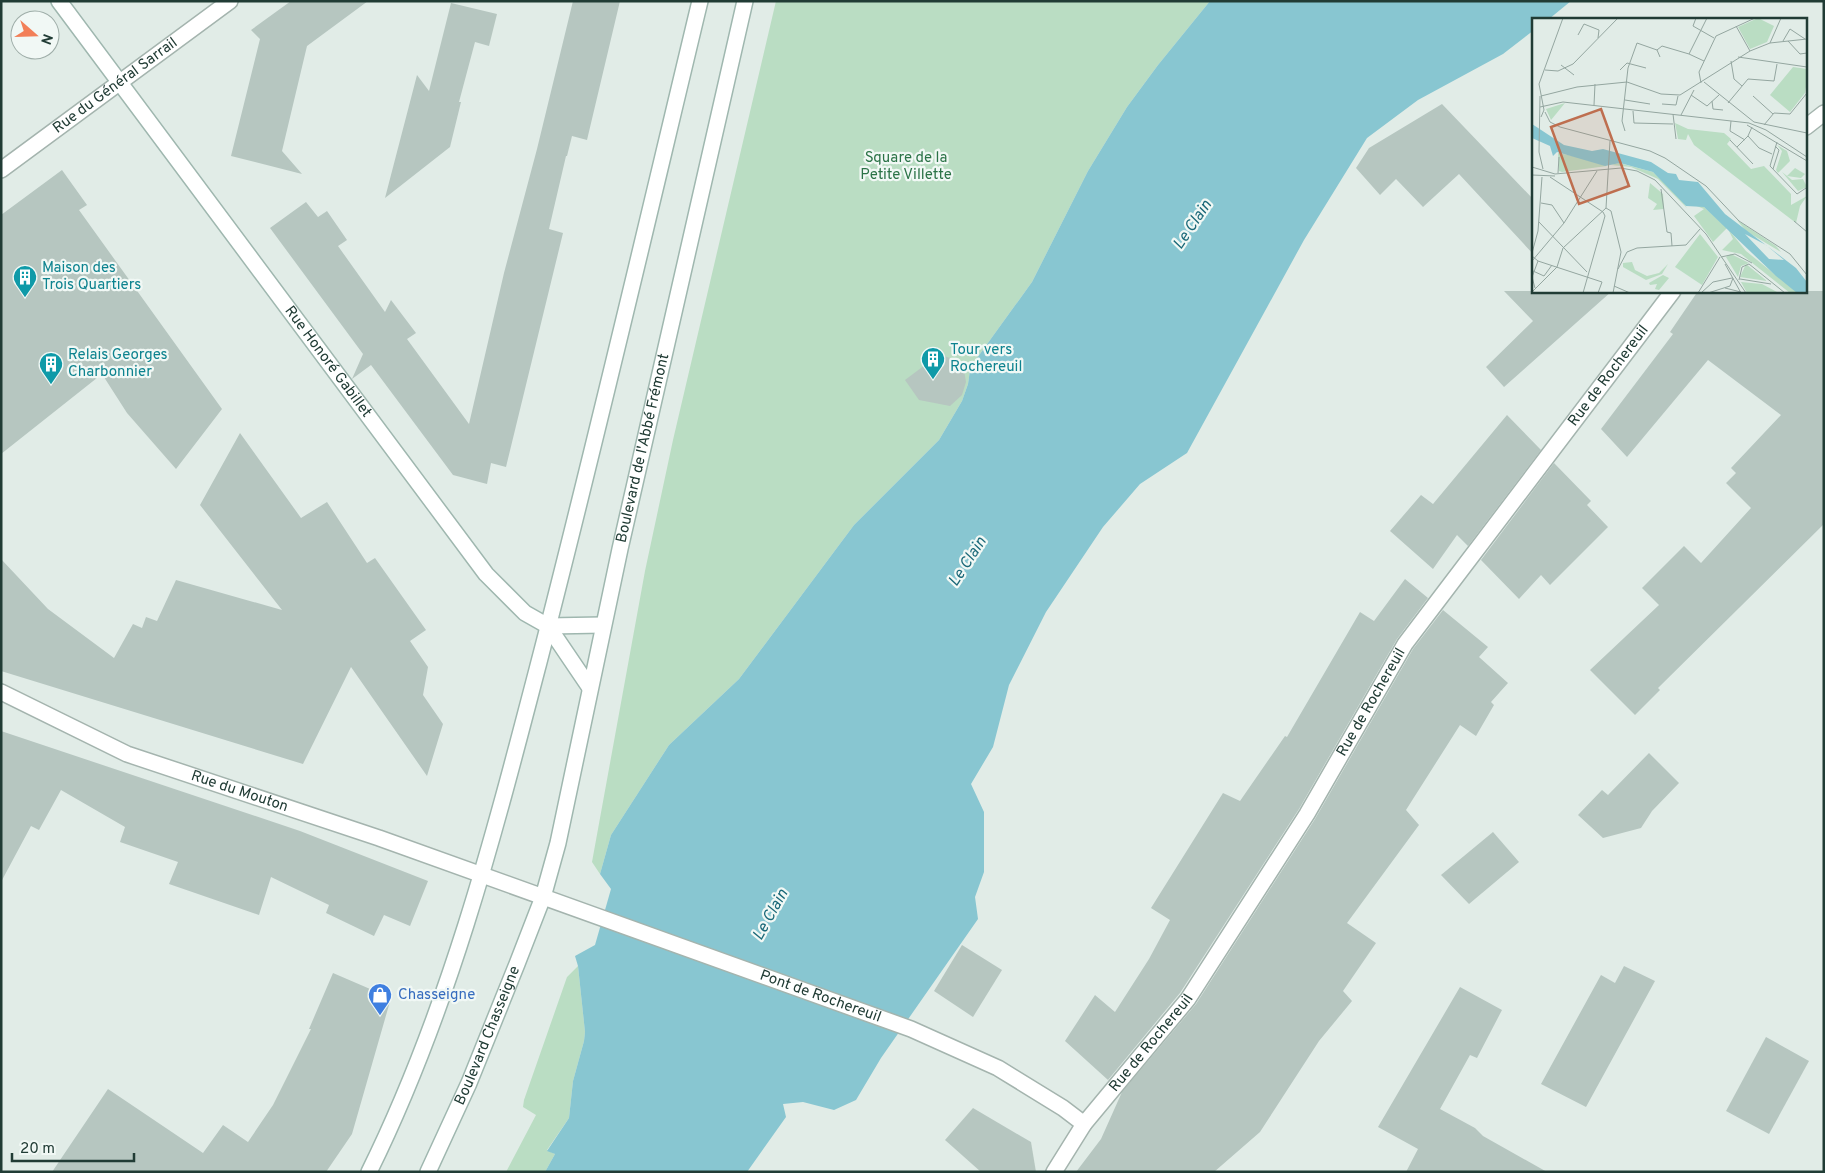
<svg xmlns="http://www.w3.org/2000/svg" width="1825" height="1173" viewBox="0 0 1825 1173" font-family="Overpass,sans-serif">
  <rect width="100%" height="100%" fill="#e1ece7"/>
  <!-- green -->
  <g fill="#baddc3">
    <path d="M776 1H1210L1158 65 1127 107 1088 171 1032 282 972 365 970 370 968 384 962 401 939 440 854 525 739 679 669 745 611 835 600 874 592 862 645 571 673 440Z"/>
    <path d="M578 966 585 1032 584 1041 573 1081 569 1118 547 1150 555 1154 545 1172H506L536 1115 523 1107 524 1100 567 977Z"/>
  </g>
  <!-- water -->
  <path fill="#88c6d1" d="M1210 1H1571L1549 19H1534V30L1503 54 1418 100 1367 138 1304 240 1187 453 1140 484 1103 527 1046 612 1009 685 993 747 971 784 984 812V872L975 897 978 919 881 1058 856 1100 834 1110 803 1102 783 1104 786 1117 747 1172H545L555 1154 547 1151 569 1118 573 1081 584 1041 585 1032 578 966 575 956 595 945 611 889 600 874 611 835 669 745 739 679 854 525 939 440 962 401 968 384 970 370 972 365 1032 282 1088 171 1127 107 1158 65Z"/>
  <!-- building -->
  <g fill="#b6c6c0">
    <path d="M291 1H368L307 46 282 151 302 174 231 156 260 39 251 30Z"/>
    <path d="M573 1H620L587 140 572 136 567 156H566L549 229 563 233 506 467 491 463 487 484 453 475 371 365 352 379 363 354 270 228 306 202 318 217 327 211 347 240 338 246 385 312 391 300 416 333 407 339 469 424 504 273 537 149Z"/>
    <path d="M451 3 497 14 489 46 475 42 459 102H461L450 147 385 198 417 75 429 91Z"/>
    <path d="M1442 104 1534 200V255L1459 174 1423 207 1396 179 1380 195 1356 168 1369 148Z"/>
    <path d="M62 170 87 205 79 210 222 409 176 469 127 413 102 374 1 454V215Z"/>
    <path d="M1504 291H1612L1504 387 1486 367 1533 321Z"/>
    <path d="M1698 291H1824V524L1658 688 1660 690 1635 715 1590 670 1659 605 1642 588 1684 546 1701 563 1751 508 1726 483 1736 473 1731 468 1781 415 1708 360 1627 457 1601 429 1673 334 1670 332Z"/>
    <path d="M944 356 956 360 964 370 966 382 962 395 950 406 919 400 905 380 929 362Z"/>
    <path d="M1507 415 1541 450 1468 546 1457 535 1433 569 1390 531 1421 495 1433 504Z"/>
    <path d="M240 433 301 518 327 502 367 563 375 558 426 630 410 641 428 667 423 695 443 724 427 776 351 667 303 764 1 671V559L48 609 114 658 133 624 142 628 146 617 157 621 176 580 282 610 200 505Z"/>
    <path d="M1554 463 1591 501 1587 505 1608 527 1550 585 1541 575 1519 599 1481 560Z"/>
    <path d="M1405 579 1428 598 1397 639 1299 809 1180 993 1108 1080 1065 1041 1095 995 1115 1012 1149 959 1170 920 1151 908 1223 793 1240 801 1285 736 1287 737 1360 612 1374 621Z"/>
    <path d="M1443 610 1488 647 1479 657 1508 683 1491 702 1494 705 1476 736 1460 725 1406 810 1419 825 1347 923 1376 943 1343 991 1352 1001 1319 1041 1260 1132 1214 1172H1076L1101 1139 1122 1092 1196 1004 1315 819 1413 649Z"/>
    <path d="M1 731 300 831 428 881 410 926 384 915 374 936 326 913 329 905 271 877 259 915 169 884 178 862 120 842 125 827 61 790 39 830 31 826 1 882Z"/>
    <path d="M1649 753 1679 783 1652 811 1641 828 1603 838 1578 815 1602 790 1608 795Z"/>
    <path d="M1493 832 1519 862 1469 904 1441 875Z"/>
    <path d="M962 945 1002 970 973 1017 934 991Z"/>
    <path d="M1624 966 1655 981 1586 1107 1541 1084 1601 975 1615 983Z"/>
    <path d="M333 973 391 998 352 1134 326 1172H52L108 1089 203 1153 223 1125 248 1142 273 1105 311 1029H309Z"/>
    <path d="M1460 987 1502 1010 1477 1058 1470 1055 1440 1109 1475 1128 1483 1136 1547 1172H1406L1418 1149 1378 1127Z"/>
    <path d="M1766 1037 1809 1061 1769 1134 1726 1111Z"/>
    <path d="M973 1108 1031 1142 1036 1172H981L945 1140Z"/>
  </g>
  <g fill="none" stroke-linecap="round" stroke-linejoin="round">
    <!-- street casing -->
    <g stroke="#a4b4ae" stroke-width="18">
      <g id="street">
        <path d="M1806 127 1824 113"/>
        <path id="s1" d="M1 170 230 1"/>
        <path id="s2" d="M1 692 127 754 379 838 911 1029 998 1068 1063 1108 1084 1124"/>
        <path id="s3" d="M1054 1172 1084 1124 1188 999 1307 814 1405 644 1673 291"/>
      </g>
    </g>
    <!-- secondary casing -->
    <g stroke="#9fb7af" stroke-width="18">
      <g id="secondary">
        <path id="s4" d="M59 1 486 574 525 613 548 626 590 688"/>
        <path d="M548 626 603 625"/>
        <path d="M369 1172C449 1010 494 835 539 662 596 442 647 222 700 1"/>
        <path id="s5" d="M428 1172 469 1083 517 964 543 897 558 843 620 549 745 1"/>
      </g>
    </g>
    <!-- street -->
    <use href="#street" stroke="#fff" stroke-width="15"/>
    <!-- secondary -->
    <use href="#secondary" stroke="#fff" stroke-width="15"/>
  </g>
  <!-- icons -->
  <defs>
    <g id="building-pin" transform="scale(1.25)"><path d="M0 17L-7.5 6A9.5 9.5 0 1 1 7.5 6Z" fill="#0f9aa8" stroke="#f1f8f5"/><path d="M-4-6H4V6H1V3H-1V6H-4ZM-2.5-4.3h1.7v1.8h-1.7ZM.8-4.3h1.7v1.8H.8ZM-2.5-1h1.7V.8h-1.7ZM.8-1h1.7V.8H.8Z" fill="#fff"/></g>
    <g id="shop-pin" transform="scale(1.25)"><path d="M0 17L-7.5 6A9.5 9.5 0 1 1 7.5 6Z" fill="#3f7fe0" stroke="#f1f8f5"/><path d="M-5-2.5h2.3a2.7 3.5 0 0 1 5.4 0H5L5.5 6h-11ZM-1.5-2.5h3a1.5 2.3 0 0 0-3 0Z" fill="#fff"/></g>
  </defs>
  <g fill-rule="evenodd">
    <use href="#building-pin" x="25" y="277"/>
    <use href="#building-pin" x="933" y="359"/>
    <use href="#building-pin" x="51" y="364"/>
    <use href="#shop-pin" x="380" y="995"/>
  </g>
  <g text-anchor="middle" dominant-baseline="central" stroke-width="4.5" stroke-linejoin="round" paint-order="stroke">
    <!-- street labels -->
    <g font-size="15" fill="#213c35" stroke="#f1f8f5">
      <text stroke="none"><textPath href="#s1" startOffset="142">Rue du Général Sarrail</textPath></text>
      <text stroke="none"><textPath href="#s4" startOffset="450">Rue Honoré Gabillet</textPath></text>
      <text stroke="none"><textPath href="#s3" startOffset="972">Rue de Rochereuil</textPath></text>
      <text stroke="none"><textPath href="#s5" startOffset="758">Boulevard de l'Abbé Frémont</textPath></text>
      <text stroke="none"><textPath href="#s3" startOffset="568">Rue de Rochereuil</textPath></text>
      <text stroke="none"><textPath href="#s2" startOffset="259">Rue du Mouton</textPath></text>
      <text stroke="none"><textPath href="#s2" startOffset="875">Pont de Rochereuil</textPath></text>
      <text stroke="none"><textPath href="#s5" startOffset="149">Boulevard Chasseigne</textPath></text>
      <text stroke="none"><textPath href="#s3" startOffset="162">Rue de Rochereuil</textPath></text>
    </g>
    <!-- park labels -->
    <g font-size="15" fill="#2b7347" stroke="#f1f8f5">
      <text x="906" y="158">Square de la<tspan x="906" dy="17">Petite Villette</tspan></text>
    </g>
    <!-- culture labels -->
    <g font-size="15" fill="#0d838f" stroke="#f1f8f5" text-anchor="start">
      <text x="42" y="268">Maison des<tspan x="42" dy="17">Trois Quartiers</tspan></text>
      <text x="950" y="350">Tour vers<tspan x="950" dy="17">Rochereuil</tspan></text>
      <text x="68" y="355">Relais Georges<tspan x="68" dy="17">Charbonnier</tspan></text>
    </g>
    <!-- shop labels -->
    <g font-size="15" fill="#366cbe" stroke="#f1f8f5" text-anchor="start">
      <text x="398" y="995">Chasseigne</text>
    </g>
    <!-- water labels -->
    <g font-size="16" font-style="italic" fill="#1b6979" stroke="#f1f8f5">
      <text transform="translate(1193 225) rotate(-56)">Le Clain</text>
      <text transform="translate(968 562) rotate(-57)">Le Clain</text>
      <text transform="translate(771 915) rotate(-61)">Le Clain</text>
    </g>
  </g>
  <!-- overview -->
  <g transform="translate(1532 18)">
    <rect width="275" height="275" fill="#e1ece7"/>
    <path d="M226 0 242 8 235 24 218 31 206 9ZM261 49 275 51V63L273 75 258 94 238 77ZM33 85 24 96 19 102 14 91ZM143 105 156 111 192 115 199 121 195 126 219 151 232 148 259 176V187L275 178 268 188 264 205 162 127 156 116 154 122 146 121ZM245 127 255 133 258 143 246 155 244 152 250 133ZM26 135 51 140 75 148 30 154 27 153ZM87 145 121 154 147 178 155 190 126 161 99 149 79 147ZM263 150 273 156 269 160 255 158ZM250 154 260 162 271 161 275 169 266 173ZM118 165 131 176 132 191 121 192 125 186 116 180ZM160 186 172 189 195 210 181 224 162 198 172 191ZM205 202 244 228 249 234 214 213ZM196 211 214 233 266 275H258L209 236 190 232 201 221ZM168 216 186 239 170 267 143 249ZM199 236 217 245 209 248 206 259 194 239ZM100 244 103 252 115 258 127 255 136 246 130 256 114 262 91 249V245ZM214 246 235 263 208 259ZM131 257 137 260 127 272 123 271 125 266 118 267 117 265ZM209 264 230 266 245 274 215 275Z" fill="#baddc3"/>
    <path d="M0 106 32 127 60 133 71 131 119 144 136 155 144 156 147 162 166 164 193 196 264 250 275 264V275H265L244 258 172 189 154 188 121 154 88 145 73 148 25 134 21 138 18 128 0 120ZM213 216 234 227 252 242 237 241Z" fill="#88c6d1" fill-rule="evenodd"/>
    <path fill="none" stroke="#94a6a0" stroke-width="1" d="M164 0 161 8 182 20M204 8 218 33M46 17 52 6 67 12 66 20M251 23 258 11 273 21M256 23 268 36 275 35M238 25 249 0M125 32 130 28 157 36M206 39 275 49M172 43 157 36 175 0M199 43 202 61 210 68M29 47 42 57M13 52 26 53 41 46 86 0M88 52 95 45 114 50M172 64 222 104 275 115M169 65 167 54 184 18 223 0M159 77 175 88 187 77M8 78 7 134 11 151M9 78 45 69 95 64 129 76 148 77 218 33 238 25 275 21M221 78 241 96M93 82 118 86M180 83 181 91 191 92M196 85 216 61 242 63 245 46M130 86 144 87 146 78M62 87 63 66M8 89 31 84 217 105 234 112 275 139M101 93 102 105 141 106M13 94 18 104 28 109 118 133 133 140 174 168 207 203 258 236 275 257M141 96 144 121M149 97 162 72M9 99 12 92 7 66 31 0M199 103 198 113 213 122M215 107 275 143M232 107 242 95 258 96 275 75M93 113 90 103 96 50 105 25 125 32 128 39M216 118 227 130 240 136M198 122 221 146M245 124 238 148 265 176 274 170M205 129 216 118 220 109M0 149 23 156 89 150 105 153 123 162 174 216 214 275M241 151 247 132 243 128M26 155 27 139M0 157 23 158M18 159 71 194M129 171 135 214 139 215 140 228M9 185 20 187 32 205M74 190 79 193 89 234 81 275M262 203 275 214M7 204 55 254M0 235 6 213 10 159M0 238 6 243 70 264 66 275M189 239 203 236 220 245M0 243 32 205 65 153M193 246 209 275M86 251 95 234 105 230 154 227 168 211M1 253 12 258 20 247M208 261 239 266M207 262 210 249 217 246 253 275M82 268 98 275M3 270 0 259 6 243M193 270 209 274M0 274 25 249 31 230 74 190 78 123M51 275 73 198 71 194M166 275 188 239M169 275 181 264 200 260M176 275 198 268 201 260"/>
    <path fill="#be6e4f" fill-opacity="0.15" stroke="#be6e4f" stroke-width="2.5" d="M69 91 97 168 47 186 19 109Z"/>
    <rect width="275" height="275" fill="none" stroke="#213c35" stroke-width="2.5"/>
  </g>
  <!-- border -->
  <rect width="1825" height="1173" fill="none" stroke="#213c35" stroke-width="5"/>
  <!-- north arrow -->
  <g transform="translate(35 35) rotate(110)"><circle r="24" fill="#f1f8f5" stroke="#9eada8"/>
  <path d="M0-4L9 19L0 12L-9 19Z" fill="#f27f58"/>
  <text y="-8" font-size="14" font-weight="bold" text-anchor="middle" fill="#213c35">N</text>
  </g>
  <!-- scale -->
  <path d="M12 1153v8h122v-8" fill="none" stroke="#213c35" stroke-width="2.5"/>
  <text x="20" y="1153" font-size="15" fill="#213c35" stroke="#f1f8f5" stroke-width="4" paint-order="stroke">20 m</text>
</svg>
